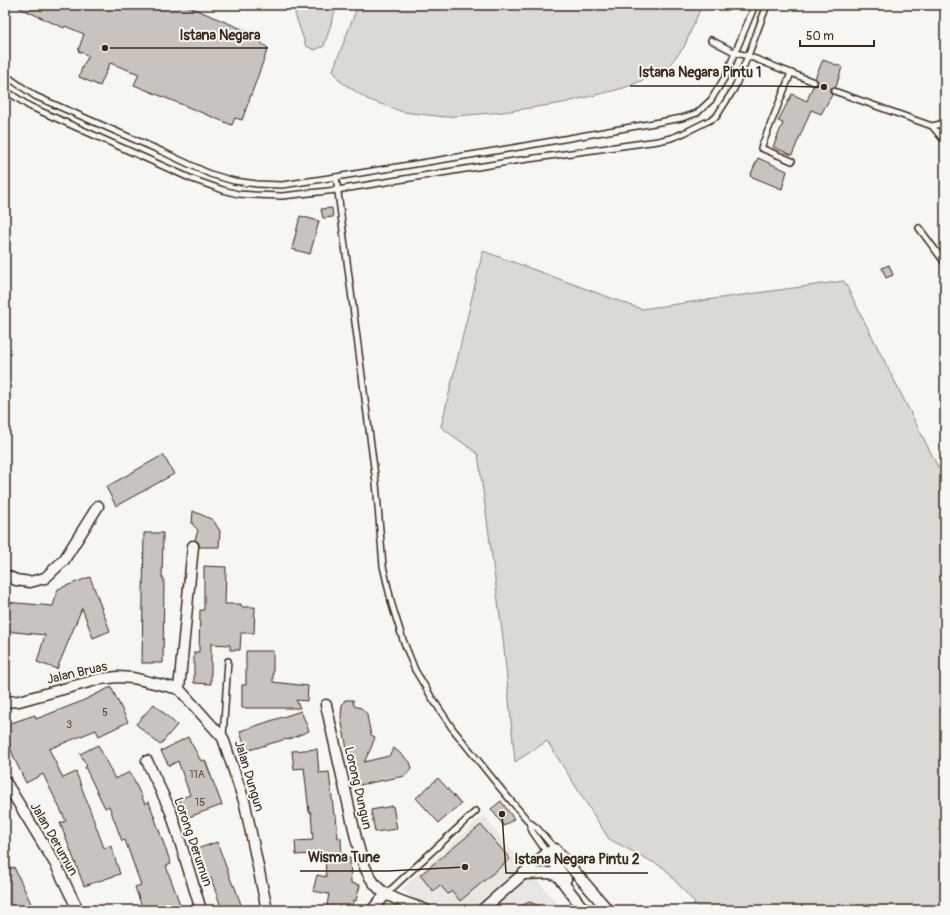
<svg xmlns="http://www.w3.org/2000/svg" width="950" height="915" viewBox="0 0 950 915" font-family="Pangolin,sans-serif">
  <rect width="100%" height="100%" fill="#f6f6f2"/>
  <filter id="ink" filterUnits="userSpaceOnUse"><feTurbulence type="fractalNoise" baseFrequency=".025" numOctaves="2"/><feDisplacementMap in="SourceGraphic" scale="8" xChannelSelector="R" yChannelSelector="G"/><feConvolveMatrix kernelMatrix="1 2 1 2 8 2 1 2 1" color-interpolation-filters="sRGB"/></filter>
  <g filter="url(#ink)">
    <!-- built -->
    <path fill="#e8e7e2" d="M484 814 500 837 563 910H424L402 889Z"/>
    <!-- green -->
    <g fill="#dad9d3" stroke="#8a8278">
      <path d="M293 5H337L324 46 315 50 306 46 296 17Z"/>
      <path d="M358 5H702L684 47 671 63 660 73 624 88 563 103 503 112 445 117 403 112 367 99 340 81 333 70Z"/>
      <path d="M483 251 641 309 844 281 939 469 945 471V910H701L664 868 609 839 547 741 515 762 503 638 478 454 441 427Z"/>
    </g>
    <!-- building -->
    <g fill="#c8c3be" stroke="#3b2a1e">
      <path d="M13 5H185L261 37V43L268 48 242 120 235 118 232 125 134 85 139 74 110 63 100 86 79 77 83 65 89 56 78 51 84 34 65 26 64 28Z"/>
      <path d="M823 60 842 67 836 87H833L830 89V92L832 95 821 114 811 110 792 155 773 147 783 123 778 121 792 94 807 101 813 86 816 85 818 83 817 80 815 78Z"/>
      <path d="M758 158 787 171 782 189 750 176Z"/>
      <path d="M332 208 333 217 323 218 321 209Z"/>
      <path d="M300 216 319 221 310 254 292 249Z"/>
      <path d="M889 265 893 275 886 278 882 268Z"/>
      <path d="M163 455 174 474 116 506 106 487Z"/>
      <path d="M193 511 213 520 220 531 219 547H199V543L195 540 198 530 192 524Z"/>
      <path d="M144 533H163L162 578H164L163 663H142Z"/>
      <path d="M204 566 226 567 225 604H241V607H255L254 633H241L240 650H230V645L211 644V684L194 683V652H199L200 610H204Z"/>
      <path d="M90 577 110 631 93 638 82 608 57 669 37 662 45 635 5 631V602L53 606 58 589Z"/>
      <path d="M246 651H273V682L308 686 307 701 296 700 300 708H242V685H246Z"/>
      <path d="M111 687 128 722 99 736 96 730 49 749 63 778 76 772 104 848 111 846 120 874 84 886 72 854 60 823 66 821 43 774 26 783 14 758 5 733V725L35 715 36 719 80 702Z"/>
      <path d="M345 700H353L354 706 361 708 368 715 367 716 371 735 375 737 371 748 364 762 389 756 394 748 410 762 412 768 405 776 354 786 341 718 342 705Z"/>
      <path d="M154 704 177 725 160 745 136 724Z"/>
      <path d="M301 711 309 731 287 740 286 739 246 751 240 731Z"/>
      <path d="M188 737 201 761 205 760 222 805 186 818 179 799 190 795 178 761 169 766 161 751Z"/>
      <path d="M98 745 115 779 130 772 145 804 149 802 171 864 166 866 182 910H143L135 887 141 885 125 840 122 841 109 806 105 808 85 767 87 766 80 754Z"/>
      <path d="M317 749 319 773 329 772 334 815H336L338 838H341L342 858H350L351 883 360 885 356 901 353 900 352 910H326L329 894 313 891 317 875 326 877 325 853 296 855 295 841 313 840 311 812H309L304 768 294 769 292 751Z"/>
      <path d="M438 778 461 804 439 823 416 798Z"/>
      <path d="M501 801 514 819 504 826 491 809Z"/>
      <path d="M393 806 397 829 375 832 371 810Z"/>
      <path d="M481 825 510 859 460 901 452 891 448 894 440 885 433 891 420 875Z"/>
      <path d="M217 842 233 886 234 885 243 910H222L211 878 205 880 194 850Z"/>
      <path d="M14 867 34 910H5V871Z"/>
      <path d="M529 902 548 909V910H513Z"/>
    </g>
    <g fill="none" stroke-linecap="round" stroke-linejoin="round">
      <!-- lane casing -->
      <g stroke="#3b2a1e" stroke-width="8">
        <g id="lane">
          <path d="M711 40 736 53 748 56 814 82"/>
          <path d="M791 73 761 148 792 161"/>
          <path d="M5 75 35 96 106 127 161 151 210 174 234 181 257 184 282 185 336 177 513 148 682 118 697 113 711 100 725 77 755 5"/>
          <path d="M5 90 29 106 192 179 223 190 238 194 254 195 282 196 337 190 514 161 658 141 671 138 684 133 716 117 734 89 748 56 767 5"/>
          <path d="M834 91 932 126"/>
          <path d="M945 123 932 126 942 138 945 139"/>
          <path d="M336 177 376 483 383 566 392 605 403 640 415 670 432 698 452 728 501 789 529 822 532 831 547 853"/>
          <path d="M919 228 945 263"/>
          <path d="M223 737 228 661"/>
          <path d="M529 822 537 828 555 849"/>
          <path d="M386 894 476 811"/>
        </g>
      </g>
      <!-- street casing -->
      <g stroke="#3b2a1e" stroke-width="13">
        <g id="street">
          <path d="M193 546 179 689 223 738 245 804 267 910"/>
          <path d="M5 575 16 580 30 582 45 578 64 560 98 506"/>
          <path d="M5 702 19 701 100 679 118 677 133 678 179 689"/>
          <path d="M326 705 356 838C361 858 367 882 386 894 398 901 413 905 426 910"/>
          <path d="M147 761 171 812 201 910"/>
          <path d="M5 781 56 865 78 910"/>
          <path d="M547 853 566 879"/>
          <path d="M523 874 550 873 558 876 581 906 587 910"/>
          <path d="M372 910 386 894"/>
          <path d="M482 910 523 874 547 853 555 849 608 910"/>
        </g>
      </g>
      <!-- lane -->
      <use href="#lane" stroke="#f6f6f2" stroke-width="5"/>
      <!-- street -->
      <use href="#street" stroke="#f6f6f2" stroke-width="10"/>
    </g>
  </g>
  <g text-anchor="middle" dominant-baseline="central" stroke-width="4" stroke-linejoin="round" paint-order="stroke">
    <!-- number labels -->
    <g font-size="11" fill="#5e5046">
      <text x="105" y="712">5</text>
      <text x="69" y="724">3</text>
      <text x="197" y="774">11A</text>
      <text x="200" y="802">15</text>
    </g>
    <!-- street labels -->
    <g font-size="13" fill="#3b2a1e" stroke="#f6f6f2">
      <text transform="translate(77 673) rotate(-13)">Jalan Bruas</text>
      <text transform="translate(249 776) rotate(73)">Jalan Dungun</text>
      <text transform="translate(358 788) rotate(77)">Lorong Dungun</text>
      <text transform="translate(54 839) rotate(60)">Jalan Derumun</text>
      <text transform="translate(193 842) rotate(71)">Lorong Derumun</text>
    </g>
  </g>
  <!-- callouts -->
  <path fill="none" stroke="#3b2a1e" stroke-width="1.5" d="M105 48L172 48H268M824 87L769 86H630M465 867L388 871H300M502 814L506 873H648"/>
  <g fill="#3b2a1e" stroke="#f6f6f2" stroke-width="1.5">
    <circle cx="105" cy="48" r="4"/>
    <circle cx="824" cy="87" r="4"/>
    <circle cx="465" cy="867" r="4"/>
    <circle cx="502" cy="814" r="4"/>
  </g>
  <g font-size="14" text-anchor="middle" font-weight="bold" fill="#3b2a1e" stroke="#f6f6f2" stroke-width="4" stroke-linejoin="round" paint-order="stroke">
    <text x="220" y="40">Istana Negara</text>
    <text x="700" y="77">Istana Negara Pintu 1</text>
    <text x="344" y="862">Wisma Tune</text>
    <text x="577" y="864">Istana Negara Pintu 2</text>
  </g>
  <!-- margin -->
  <rect width="950" height="915" fill="none" stroke="#f6f6f2" stroke-width="20"/>
  <rect x="10" y="10" width="930" height="895" fill="none" stroke="#3b2a1e" stroke-width="1.5" filter="url(#ink)"/>
  <!-- scale -->
  <path d="M800 40v6h74v-6" fill="none" stroke="#3b2a1e" stroke-width="2"/>
  <text x="806" y="40" font-size="12" fill="#3b2a1e" stroke="#f6f6f2" stroke-width="3" paint-order="stroke">50 m</text>
</svg>
